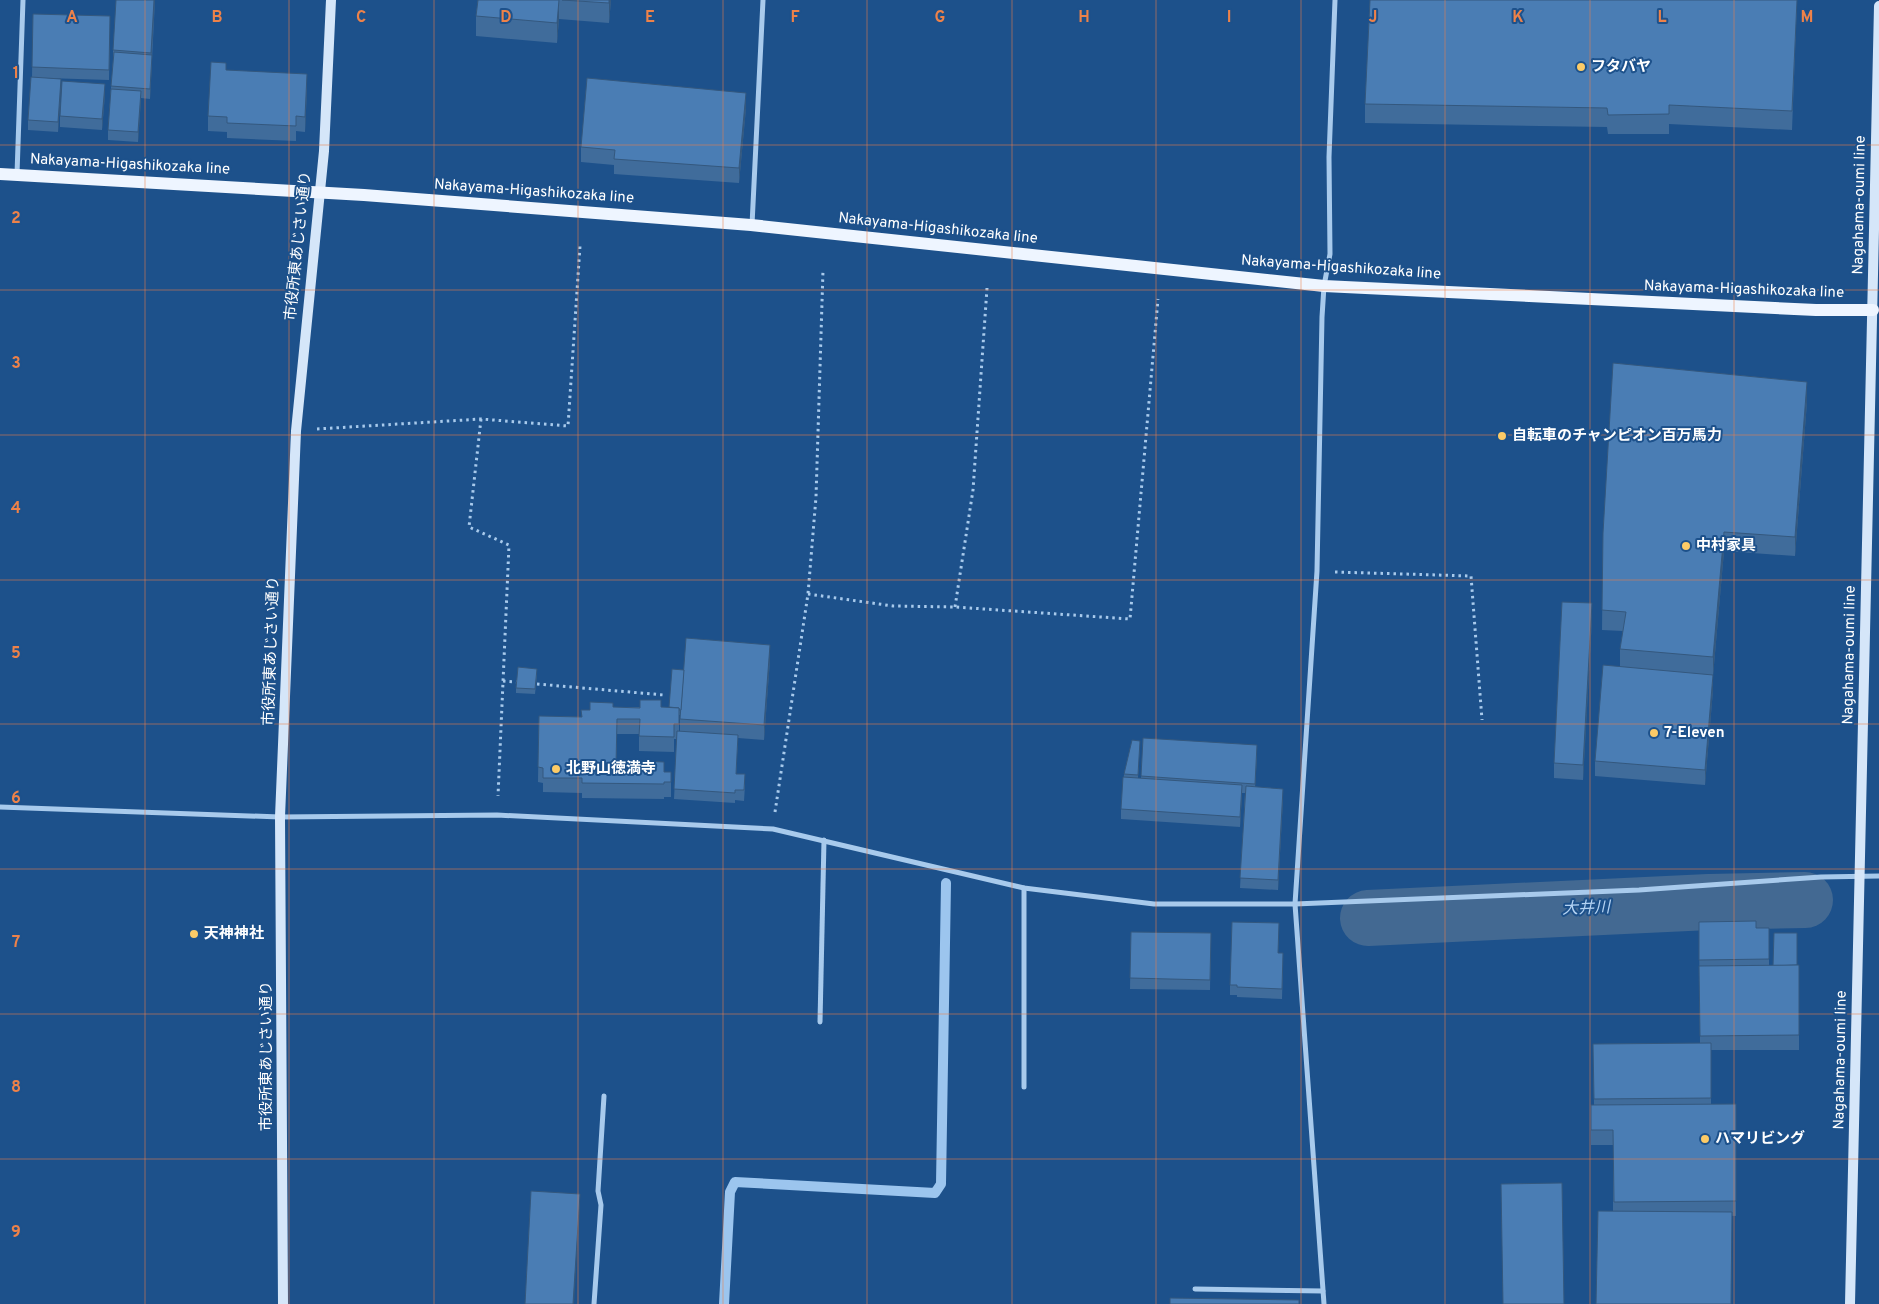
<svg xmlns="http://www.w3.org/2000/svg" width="1879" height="1304" viewBox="0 0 1879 1304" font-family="Overpass,'Noto Sans JP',sans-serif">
  <rect width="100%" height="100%" fill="#1d518b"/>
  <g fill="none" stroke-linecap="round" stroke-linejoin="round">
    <!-- stream -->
    <path stroke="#9cc5ee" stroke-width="10" d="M724 1304 730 1192 735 1182 935 1193 941 1184 946 883"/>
    <!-- river -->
    <path stroke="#436992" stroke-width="56" d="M1368 918 1709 902 1805 900"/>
    <!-- path -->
    <g stroke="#a8caec" stroke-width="3" stroke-dasharray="2.5 4" stroke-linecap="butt">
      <path d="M481 419 469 527 509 545 498 796"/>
      <path d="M317 429 481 419 568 426 580 246"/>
      <path d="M1335 572 1471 576 1482 720"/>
      <path d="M808 594 893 606 955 607 1130 619 1158 299"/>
      <path d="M955 607 973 490 987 288"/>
      <path d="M503 681 517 682"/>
      <path d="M537 684 664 695"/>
      <path d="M775 812 808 594 816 497 823 270"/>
    </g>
    <!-- street -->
    <g stroke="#a8caec" stroke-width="5">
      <path d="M17 174 23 0"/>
      <path d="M752 225 763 0"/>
      <path d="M0 807 280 817 497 815 773 829 1024 888 1154 904H1295L1639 890 1821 877 1879 876"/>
      <path d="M820 1022 824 840"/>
      <path d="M1024 1087V888"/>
      <path d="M1195 1289 1323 1291"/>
      <path d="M594 1304 601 1205 598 1191 604 1096"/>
      <path d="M1324 1304 1295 904 1317 571 1322 317 1324 286 1330 254 1329 157 1335 0"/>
    </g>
    <!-- secondary -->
    <g stroke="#d5e6f9" stroke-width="10">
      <path d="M283 1304 280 817 296 431 324 151 331 0"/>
      <path d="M1850 1304 1879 6"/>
    </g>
    <!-- primary -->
    <path stroke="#eef5ff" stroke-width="12" d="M0 174 364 195 751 225 1324 286 1816 310H1873"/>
  </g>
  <!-- wall -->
  <g fill="#406c9b" fill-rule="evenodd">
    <path d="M155 0 150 99 141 98 138 142 108 140V130L113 60V50Z"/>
    <path d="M478 0H611L609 23 559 19 557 43 476 36V16Z"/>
    <path d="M1797 0 1792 130 1669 124V134H1608L1607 127 1365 123V104Z"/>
    <path d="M33 14 110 16 109 80 46 78 61 89 58 132 28 130V120L32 77Z"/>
    <path d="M307 89 305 132 296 131V141L227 138V132L208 131V116Z"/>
    <path d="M105 94 102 130 60 127V116Z"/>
    <path d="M746 108 739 183 614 174V165L581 162V147Z"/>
    <path d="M1807 402 1795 556 1724 551 1713 676V690L1705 785 1595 776V761L1620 667V649L1623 631 1602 630 1603 533Z"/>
    <path d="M1592 618 1583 780 1554 778V763Z"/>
    <path d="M770 660 764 740 738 738 736 774 745 785 744 801 735 800V803L674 799 677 739H674V752L639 751V734H617L616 765 664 772H671V797H664V799L582 798V793L543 792V783L538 782 539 716 581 717 590 710 613 707H669L684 670ZM679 715H680V732L679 731Z"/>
    <path d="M537 674 535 694 516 693V688Z"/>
    <path d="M1143 738 1257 755 1255 787 1283 799 1278 890 1240 888 1245 793H1242L1240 827 1121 819V809L1124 774 1140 741 1138 778H1141Z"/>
    <path d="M1699 922 1756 928H1769V966L1799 965V1050H1711V1104H1736V1216L1613 1211V1145H1591V1105H1594L1593 1044 1700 1043Z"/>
    <path d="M1131 932 1211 933 1210 990 1130 989Z"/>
    <path d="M1278 953 1283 963 1282 999 1237 997V995H1230V985Z"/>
  </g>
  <!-- shaded-wall -->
  <g fill="#34587e">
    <path d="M154 0H155L151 63V53Z"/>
    <path d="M559 0V19L557 43V23Z"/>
    <path d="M609 0H611L609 23Z"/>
    <path d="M152 55V65L150 99V89Z"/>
    <path d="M307 74V89L305 132V117Z"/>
    <path d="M61 79V89L58 132V122Z"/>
    <path d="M105 84V94L102 130V119Z"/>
    <path d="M141 91V101L138 142V132Z"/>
    <path d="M746 93V108L739 183V168Z"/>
    <path d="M1807 382V402L1795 556V537Z"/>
    <path d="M1724 532V551L1713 676V657Z"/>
    <path d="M1592 603V618L1583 780V765Z"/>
    <path d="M770 645V660L764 740V725Z"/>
    <path d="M1713 675V690L1705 785V770Z"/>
    <path d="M1257 745V755L1255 794V784Z"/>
    <path d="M1242 785V795L1240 827V817Z"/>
    <path d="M1283 789V799L1278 890V880Z"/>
    <path d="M580 1194V1209L574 1304H573Z"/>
  </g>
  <!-- building -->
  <g fill="#4a7db4" stroke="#34587e">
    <path d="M116 0H154L151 53 113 50Z"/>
    <path d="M478 0H559L557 23 476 16Z"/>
    <path d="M562 0H609V3Z"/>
    <path d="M1370 0H1797L1792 111 1669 105V114L1608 115 1607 108 1365 104Z"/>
    <path d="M33 14 110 16 109 70 32 67Z"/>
    <path d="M114 52 152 55 150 89 111 86Z"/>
    <path d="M211 62 226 63V70L307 74 305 117 296 116V126L227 123V117L208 116Z"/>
    <path d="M31 77 61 79 58 122 28 120Z"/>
    <path d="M587 78 746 93 739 168 614 159 615 150 581 147Z"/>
    <path d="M62 81 105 84 102 119 60 116Z"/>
    <path d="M111 89 141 91 138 132 108 130Z"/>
    <path d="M1613 363 1807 382 1795 537 1724 532 1713 657 1620 649 1626 612 1602 610 1603 533Z"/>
    <path d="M1562 602 1592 603 1583 765 1554 763Z"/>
    <path d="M686 638 770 645 764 725 680 719Z"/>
    <path d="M1603 665 1713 675 1705 770 1595 761Z"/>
    <path d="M518 667 537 669 535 689 516 688Z"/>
    <path d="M672 669 684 670 681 710H679V708L669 707Z"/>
    <path d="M640 700H661V707L679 708V724H674V737L639 736 640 719H617L616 765H638L639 761 664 762V772H671V782H664V784L582 783V778H543V768L538 767 539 716 582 717 581 710H590V702L613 703V707L640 708Z"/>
    <path d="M677 731 738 735 736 774H745L744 790H735V793L674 789Z"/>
    <path d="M1143 738 1257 745 1255 784 1141 776Z"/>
    <path d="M1132 740 1140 741 1138 775 1124 774Z"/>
    <path d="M1123 777 1242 785 1240 817 1121 809Z"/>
    <path d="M1246 786 1283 789 1278 880 1240 878Z"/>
    <path d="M1756 921V928H1769V959L1699 960V922Z"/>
    <path d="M1232 922 1279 923 1278 953H1283L1282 989 1237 987V985H1230Z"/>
    <path d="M1131 932 1211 933 1210 980 1130 978Z"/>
    <path d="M1774 933H1797V965L1773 966Z"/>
    <path d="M1799 965V1035L1700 1036 1699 966Z"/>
    <path d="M1711 1043V1098L1594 1099 1593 1044Z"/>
    <path d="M1736 1104V1201L1614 1202 1613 1130H1591V1105Z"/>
    <path d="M1562 1183 1564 1304H1503L1501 1184Z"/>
    <path d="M531 1191 580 1194 573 1304H525Z"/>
    <path d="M1598 1211 1732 1212 1731 1304H1596Z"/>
    <path d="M1170 1298 1299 1300V1304H1170Z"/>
  </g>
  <!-- grid -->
  <path fill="none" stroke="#ee8249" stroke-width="1" stroke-opacity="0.55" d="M145 0V1304M289 0V1304M434 0V1304M578 0V1304M723 0V1304M867 0V1304M1012 0V1304M1156 0V1304M1301 0V1304M1445 0V1304M1590 0V1304M1734 0V1304M0 145H1879M0 290H1879M0 435H1879M0 580H1879M0 724H1879M0 869H1879M0 1014H1879M0 1159H1879"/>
  <!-- markers -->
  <g fill="#fccb67" stroke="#1d518b" stroke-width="2">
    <circle cx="1581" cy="67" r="5"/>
    <circle cx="1502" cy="436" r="5"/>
    <circle cx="1686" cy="546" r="5"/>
    <circle cx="1654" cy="733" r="5"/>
    <circle cx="556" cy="769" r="5"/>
    <circle cx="194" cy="934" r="5"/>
    <circle cx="1705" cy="1139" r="5"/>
  </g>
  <g text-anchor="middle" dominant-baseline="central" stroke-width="4" stroke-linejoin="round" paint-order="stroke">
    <!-- poi labels -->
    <g font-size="15" font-weight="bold" fill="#fff" stroke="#1d518b" text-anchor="start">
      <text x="1591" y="67">フタバヤ</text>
      <text x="1512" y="436">自転車のチャンピオン百万馬力</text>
      <text x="1696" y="546">中村家具</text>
      <text x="1664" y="733">7-Eleven</text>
      <text x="566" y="769">北野山徳満寺</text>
      <text x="204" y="934">天神神社</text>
      <text x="1715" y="1139">ハマリビング</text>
    </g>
    <!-- street labels -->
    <g font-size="15" fill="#fff" stroke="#1d518b">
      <text transform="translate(130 165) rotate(3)">Nakayama-Higashikozaka line</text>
      <text transform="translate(534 192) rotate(4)">Nakayama-Higashikozaka line</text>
      <text transform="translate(1860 205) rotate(-89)">Nagahama-oumi line</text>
      <text transform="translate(938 229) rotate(6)">Nakayama-Higashikozaka line</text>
      <text transform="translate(299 246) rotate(-84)">市役所東あじさい通り</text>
      <text transform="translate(1341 268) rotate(4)">Nakayama-Higashikozaka line</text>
      <text transform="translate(1744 290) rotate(2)">Nakayama-Higashikozaka line</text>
      <text transform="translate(272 651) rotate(-88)">市役所東あじさい通り</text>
      <text transform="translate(1850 655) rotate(-89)">Nagahama-oumi line</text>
      <text transform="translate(267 1056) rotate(-90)">市役所東あじさい通り</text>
      <text transform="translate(1841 1060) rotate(-89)">Nagahama-oumi line</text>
    </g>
    <!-- water labels -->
    <g font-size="16" font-style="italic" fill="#b4d3f3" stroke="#1d518b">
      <text transform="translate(1586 909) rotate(-2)">大井川</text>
    </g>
  </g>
  <g font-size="16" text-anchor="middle" font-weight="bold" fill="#ee8249" stroke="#1d518b" stroke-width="4" stroke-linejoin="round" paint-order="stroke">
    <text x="72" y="22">A</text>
    <text x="217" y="22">B</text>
    <text x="361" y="22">C</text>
    <text x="506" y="22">D</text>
    <text x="650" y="22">E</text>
    <text x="795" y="22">F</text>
    <text x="940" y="22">G</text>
    <text x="1084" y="22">H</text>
    <text x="1229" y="22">I</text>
    <text x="1373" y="22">J</text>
    <text x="1518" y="22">K</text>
    <text x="1662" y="22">L</text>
    <text x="1807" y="22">M</text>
    <text x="16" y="78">1</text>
    <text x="16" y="223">2</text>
    <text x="16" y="368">3</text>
    <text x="16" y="513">4</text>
    <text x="16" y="658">5</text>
    <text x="16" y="803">6</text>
    <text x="16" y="947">7</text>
    <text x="16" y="1092">8</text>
    <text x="16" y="1237">9</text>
  </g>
</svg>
